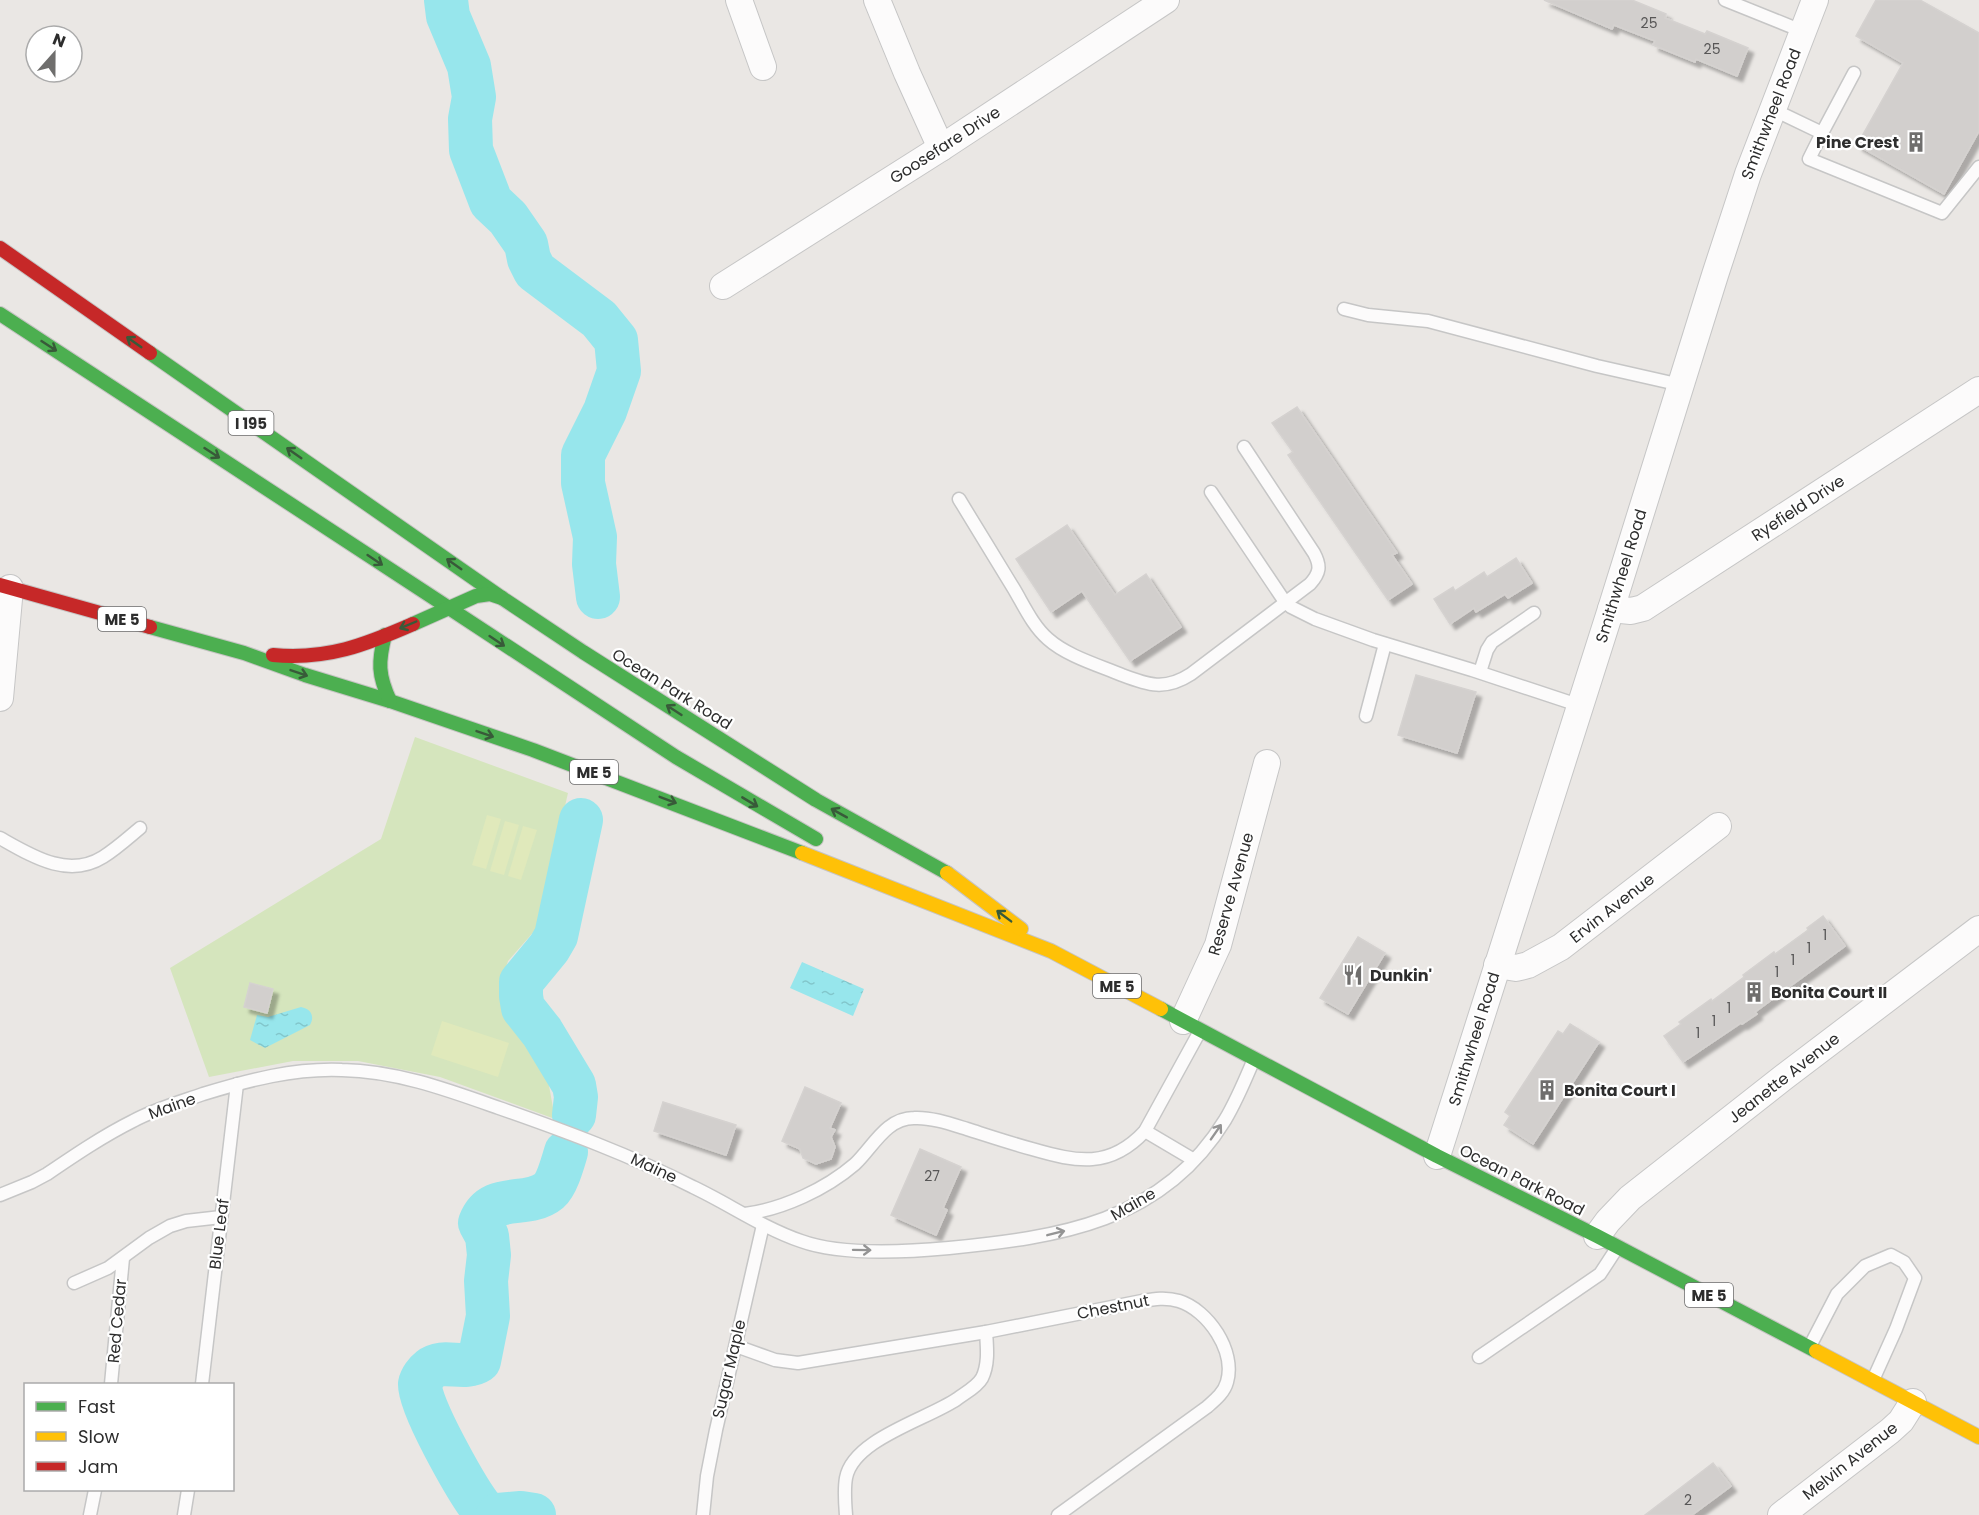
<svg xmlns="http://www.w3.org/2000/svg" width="1979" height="1515" viewBox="0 0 1979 1515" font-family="Poppins,sans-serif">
  <defs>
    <pattern id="water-ripples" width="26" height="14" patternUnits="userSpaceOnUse" patternTransform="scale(1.5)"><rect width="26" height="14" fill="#97e6ec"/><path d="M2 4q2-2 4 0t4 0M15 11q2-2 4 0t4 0" fill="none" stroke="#82c6cb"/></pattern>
    <filter id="shadow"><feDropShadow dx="5.5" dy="5.5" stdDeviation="1.5" flood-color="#0004"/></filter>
  </defs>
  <rect width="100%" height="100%" fill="#eae7e4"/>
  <!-- park -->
  <path fill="#d5e5bd" d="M415 737 568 793 537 928 508 961 501 983 502 1004 541 1058 548 1080 555 1119 440 1077 358 1061H293L209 1077 170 968 381 839Z"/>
  <!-- pitch -->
  <g fill="#e0e9bb">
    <path d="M487 815 501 819 486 869 472 865Z"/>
    <path d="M505 821 519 825 504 875 490 871Z"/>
    <path d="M523 826 537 830 521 880 508 876Z"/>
    <path d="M442 1021 509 1043 498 1077 431 1055Z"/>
  </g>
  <!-- water -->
  <g fill="url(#water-ripples)">
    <path d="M802 962 864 989 853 1016 790 988Z"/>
    <path d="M301 1007C311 1009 315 1016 310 1025L265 1048 250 1040 257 1015 268 1017Z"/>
  </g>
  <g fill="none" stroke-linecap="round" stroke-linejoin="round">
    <!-- river -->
    <g stroke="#97e6ec" stroke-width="44">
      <path d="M446 0 448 16 469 66 474 97 470 119 471 150 491 202 508 218 526 244 529 259 535 271 599 319 616 340 619 371 605 411 583 455V483L595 537 594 564 598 597"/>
      <path d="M574 1115 576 1097 574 1085 542 1032 523 1008 521 996V982L549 948 556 936 581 820"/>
      <path d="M489 1515C486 1512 482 1509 479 1505 466 1487 418 1404 420 1384 421 1379 426 1372 430 1369 443 1358 464 1371 479 1361L488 1316 486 1281 489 1255 487 1236 480 1223C492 1191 527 1209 549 1191 557 1184 563 1162 566 1152"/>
      <path d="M498 1515 521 1513 534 1515"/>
    </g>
  </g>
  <!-- building -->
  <g fill="#d2cfcd" stroke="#d5d2d0" stroke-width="1.5" filter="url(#shadow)">
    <path d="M1544 0H1632L1666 14 1665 18 1705 34 1707 31 1748 48 1737 76 1696 59 1695 62 1653 45 1655 41 1614 25 1612 29Z"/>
    <path d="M1876 0H1920L1979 33V131L1944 194 1857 145 1903 63 1856 36Z"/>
    <path d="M1297 407 1397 553 1392 555 1412 584 1388 600 1288 455 1293 452 1272 423Z"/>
    <path d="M1067 525 1115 595 1146 574 1181 627 1130 661 1082 591 1051 612 1016 559Z"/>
    <path d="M1516 558 1532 583 1508 598 1505 594 1476 612 1474 608 1450 624 1434 599 1453 587 1455 591 1484 572 1487 577Z"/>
    <path d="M1416 675 1476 692 1457 753 1398 735Z"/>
    <path d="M1823 916 1845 946 1755 1012 1757 1014 1742 1024 1741 1023 1683 1062 1664 1036 1681 1024 1679 1022 1711 999 1712 1001 1744 977 1743 975 1774 952 1775 954 1808 930 1807 928Z"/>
    <path d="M1358 937 1385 953 1348 1014 1320 998Z"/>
    <path d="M250 983 273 989 267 1013 244 1007Z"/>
    <path d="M1570 1024 1599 1042 1533 1144 1504 1125 1510 1116 1505 1112 1558 1031 1563 1034Z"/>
    <path d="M805 1087 841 1103 830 1128 835 1130 831 1137 835 1147 831 1159 816 1164 803 1158 800 1149 782 1141Z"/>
    <path d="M663 1102 736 1125 726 1155 654 1131Z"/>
    <path d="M920 1149 961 1167 943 1208 947 1210 936 1235 891 1215Z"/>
    <path d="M1713 1463 1731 1486 1692 1515H1645Z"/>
  </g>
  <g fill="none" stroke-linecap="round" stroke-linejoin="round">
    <!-- lane casing -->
    <g stroke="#c6c6c6" stroke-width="15">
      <g id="lane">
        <path d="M1725 0 1802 31"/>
        <path d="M1772 109 1822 133 1854 73"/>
        <path d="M1822 133 1809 159 1942 213 1979 167"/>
        <path d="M1344 309 1368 315 1428 321 1597 366 1681 385"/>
        <path d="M1211 492 1285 602 1291 607 1315 619 1373 640 1472 670 1581 706"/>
        <path d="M959 499C977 529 996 559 1014 589 1024 606 1033 626 1048 639 1067 656 1098 665 1122 675 1148 685 1165 691 1191 674L1310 584C1320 573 1321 566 1314 553L1244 447"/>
        <path d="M1480 672 1487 650 1492 642 1534 613"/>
        <path d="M1366 716 1385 644"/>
        <path d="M0 838C32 856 68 879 103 857 116 849 128 838 140 828"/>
        <path d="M1145 1131 1194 1160"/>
        <path d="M0 1195 32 1182 47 1174C75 1155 103 1136 133 1121 155 1109 180 1102 203 1094 249 1080 294 1068 342 1070 397 1071 448 1090 499 1108 565 1131 630 1155 693 1187 729 1204 763 1228 801 1241 842 1256 906 1252 949 1248 1059 1237 1162 1223 1225 1120 1237 1100 1245 1080 1254 1059"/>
        <path d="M745 1214C783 1209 826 1189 855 1164 873 1147 886 1118 914 1118 931 1117 951 1124 967 1129 989 1136 1010 1143 1032 1149 1077 1162 1110 1169 1145 1131L1200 1031"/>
        <path d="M74 1283 108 1268 149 1238 170 1226 186 1221 221 1217"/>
        <path d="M736 1346 775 1360 798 1363 986 1332 1142 1301C1154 1299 1166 1297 1179 1301 1208 1310 1236 1351 1227 1382 1224 1393 1215 1400 1207 1407L1058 1515"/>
        <path d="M1810 1346 1837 1294 1865 1266 1891 1255 1904 1262 1915 1278 1896 1329 1873 1380"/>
        <path d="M1479 1357 1600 1274 1617 1248"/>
        <path d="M111 1384 123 1258"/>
        <path d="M202 1384 237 1084"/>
        <path d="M90 1515 95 1490"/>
        <path d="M184 1515 188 1490"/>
        <path d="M703 1515 707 1476 716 1430 763 1225"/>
        <path d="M846 1515C845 1503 844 1489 846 1478 853 1439 928 1419 957 1399 965 1393 977 1387 982 1378 989 1364 987 1347 986 1332"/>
      </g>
    </g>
    <!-- street casing -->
    <g stroke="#c6c6c6" stroke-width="28">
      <g id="street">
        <path d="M739 0 763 67"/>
        <path d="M877 0 907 73 941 148"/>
        <path d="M723 286 941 148 1166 0"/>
        <path d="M1611 609 1631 611 1643 608 1979 390"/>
        <path d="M0 698 10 588"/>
        <path d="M1497 965 1516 968 1528 965 1561 947 1718 826"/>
        <path d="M1183 1021 1218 945 1267 763"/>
        <path d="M1437 1156 1611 609 1715 275 1748 174 1815 0"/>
        <path d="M1597 1236 1608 1221 1630 1198 1784 1077 1979 929"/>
        <path d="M1781 1515 1890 1431 1901 1421 1913 1402"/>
      </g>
    </g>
    <!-- fast casing -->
    <g stroke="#c6c4c3" stroke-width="16">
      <g id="fast">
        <path d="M0 314 449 608"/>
        <path d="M150 353 502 598"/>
        <path d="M449 608 676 757 816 839"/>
        <path d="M413 624 476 596 490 594 502 598 583 652 816 800 947 873"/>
        <path d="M150 627 244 653 305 675 390 701 533 750 802 853"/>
        <path d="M385 635C378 662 378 675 390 701"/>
        <path d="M1161 1009 1437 1156 1597 1236 1816 1351"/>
      </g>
    </g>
    <!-- slow casing -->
    <g stroke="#c6c4c3" stroke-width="16">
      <g id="slow">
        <path d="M802 853 1051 951 1161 1009"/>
        <path d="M947 873 1021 929"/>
        <path d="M1816 1351 1979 1437"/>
      </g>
    </g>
    <!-- jam casing -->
    <g stroke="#c6c4c3" stroke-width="16">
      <g id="jam">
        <path d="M0 248 150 353"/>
        <path d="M0 585 150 627"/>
        <path d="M273 655C327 660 365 645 413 624"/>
      </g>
    </g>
    <!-- lane -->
    <use href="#lane" stroke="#fcfbfb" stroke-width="12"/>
    <!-- street -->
    <use href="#street" stroke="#fcfbfb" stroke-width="26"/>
    <!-- fast -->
    <use href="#fast" stroke="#4caf50" stroke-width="14"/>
    <!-- slow -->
    <use href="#slow" stroke="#ffc107" stroke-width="14"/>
    <!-- jam -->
    <use href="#jam" stroke="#c62828" stroke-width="14"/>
  </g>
  <!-- one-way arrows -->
  <defs><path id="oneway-shaft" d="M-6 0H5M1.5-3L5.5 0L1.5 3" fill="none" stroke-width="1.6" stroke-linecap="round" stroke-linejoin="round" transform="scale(1.5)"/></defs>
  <g stroke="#385a39">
    <use href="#oneway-shaft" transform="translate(134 342) rotate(-145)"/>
    <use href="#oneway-shaft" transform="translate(49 346) rotate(33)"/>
    <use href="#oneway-shaft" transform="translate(212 453) rotate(33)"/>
    <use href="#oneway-shaft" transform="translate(294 453) rotate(-145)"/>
    <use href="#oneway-shaft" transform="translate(375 560) rotate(34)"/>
    <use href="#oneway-shaft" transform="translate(454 564) rotate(-145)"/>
    <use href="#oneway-shaft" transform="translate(408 625) rotate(157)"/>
    <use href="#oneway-shaft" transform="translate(497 641) rotate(34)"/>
    <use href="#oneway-shaft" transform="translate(299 673) rotate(19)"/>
    <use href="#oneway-shaft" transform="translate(674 710) rotate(-147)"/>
    <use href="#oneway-shaft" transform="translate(485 734) rotate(19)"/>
    <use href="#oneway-shaft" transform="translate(668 800) rotate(21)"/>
    <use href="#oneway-shaft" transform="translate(750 802) rotate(31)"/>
    <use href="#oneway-shaft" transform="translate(839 813) rotate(-151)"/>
    <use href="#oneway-shaft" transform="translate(1004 916) rotate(-143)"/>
  </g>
  <g stroke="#949494">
    <use href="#oneway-shaft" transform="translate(1216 1132) rotate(-55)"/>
    <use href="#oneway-shaft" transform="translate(1056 1233) rotate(-14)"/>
    <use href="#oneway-shaft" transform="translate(862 1250) rotate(1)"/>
  </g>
  <!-- icons -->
  <defs>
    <g id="building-bare" transform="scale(1.62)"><path d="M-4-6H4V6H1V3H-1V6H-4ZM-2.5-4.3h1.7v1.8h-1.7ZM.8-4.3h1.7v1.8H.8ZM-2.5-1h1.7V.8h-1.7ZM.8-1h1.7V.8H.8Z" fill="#6f6e6d" stroke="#fff" stroke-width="2.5" paint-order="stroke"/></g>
    <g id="restaurant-bare" transform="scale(1.62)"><path d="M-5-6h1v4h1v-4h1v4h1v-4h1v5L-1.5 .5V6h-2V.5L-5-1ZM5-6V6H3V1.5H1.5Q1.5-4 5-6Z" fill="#6f6e6d" stroke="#fff" stroke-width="2.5" paint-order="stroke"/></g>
  </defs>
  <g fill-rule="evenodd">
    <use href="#building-bare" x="1916" y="142"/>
    <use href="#restaurant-bare" x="1353" y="975"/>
    <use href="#building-bare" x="1754" y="992"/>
    <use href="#building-bare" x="1547" y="1090"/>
  </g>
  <g text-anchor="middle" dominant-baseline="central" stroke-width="4.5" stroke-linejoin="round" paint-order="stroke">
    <!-- number labels -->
    <g font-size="14" fill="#575656">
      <text x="1649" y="23">25</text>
      <text x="1712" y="49">25</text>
      <text x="1825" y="935">1</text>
      <text x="1809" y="948">1</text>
      <text x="1793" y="960">1</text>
      <text x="1777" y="972">1</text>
      <text x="1729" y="1008">1</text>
      <text x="1714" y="1021">1</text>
      <text x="1698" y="1033">1</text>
      <text x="932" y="1176">27</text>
      <text x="1688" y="1500">2</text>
    </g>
    <!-- shield labels -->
    <g fill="#fff" stroke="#6c6c6c" stroke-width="1.5">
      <rect x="228.5" y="411" width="45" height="24" rx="4.5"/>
      <rect x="98" y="607" width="48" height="24" rx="4.5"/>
      <rect x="570" y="760" width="48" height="24" rx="4.5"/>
      <rect x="1093" y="974" width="48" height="24" rx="4.5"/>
      <rect x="1685" y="1283" width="48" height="24" rx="4.5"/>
    </g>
    <g font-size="15" font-weight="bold" fill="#2d2d2d">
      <text x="251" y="423">I 195</text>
      <text x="122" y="619">ME 5</text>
      <text x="594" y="772">ME 5</text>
      <text x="1117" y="986">ME 5</text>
      <text x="1709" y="1295">ME 5</text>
    </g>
    <!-- street labels -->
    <g font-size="16" fill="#2d2d2d" stroke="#fff">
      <text transform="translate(1771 114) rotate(-69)">Smithwheel Road</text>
      <text transform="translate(945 145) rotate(-33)">Goosefare Drive</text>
      <text transform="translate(1798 508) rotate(-33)">Ryefield Drive</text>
      <text transform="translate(1621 576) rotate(-73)">Smithwheel Road</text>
      <text transform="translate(672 689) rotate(32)">Ocean Park Road</text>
      <text transform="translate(1231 894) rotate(-74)">Reserve Avenue</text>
      <text transform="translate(1612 908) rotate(-38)">Ervin Avenue</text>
      <text transform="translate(1474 1039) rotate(-73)">Smithwheel Road</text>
      <text transform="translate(1784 1078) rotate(-38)">Jeanette Avenue</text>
      <text transform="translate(172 1106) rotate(-20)">Maine</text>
      <text transform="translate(654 1168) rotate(25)">Maine</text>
      <text transform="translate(1522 1180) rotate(27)">Ocean Park Road</text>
      <text transform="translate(1133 1204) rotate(-30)">Maine</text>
      <text transform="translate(219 1234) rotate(-83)">Blue Leaf</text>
      <text transform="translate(1113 1307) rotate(-11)">Chestnut</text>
      <text transform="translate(117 1321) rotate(-85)">Red Cedar</text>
      <text transform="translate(729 1369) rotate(-77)">Sugar Maple</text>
      <text transform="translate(1850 1461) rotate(-38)">Melvin Avenue</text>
    </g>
    <!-- poi labels -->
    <g font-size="16" font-weight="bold" fill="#2d2d2d" stroke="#fff" text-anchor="start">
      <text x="1899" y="142" text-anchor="end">Pine Crest</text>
      <text x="1370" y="975">Dunkin'</text>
      <text x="1771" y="992">Bonita Court II</text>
      <text x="1564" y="1090">Bonita Court I</text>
    </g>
  </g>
  <!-- legend -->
  <rect x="24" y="1383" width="210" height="108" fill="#ffffff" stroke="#ababab" stroke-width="1.5"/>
  <rect x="36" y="1402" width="30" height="9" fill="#4caf50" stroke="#ababab" stroke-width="1.5"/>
  <text x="78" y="1413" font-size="18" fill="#2d2d2d">Fast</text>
  <rect x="36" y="1432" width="30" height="9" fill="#ffc107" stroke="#ababab" stroke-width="1.5"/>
  <text x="78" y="1443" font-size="18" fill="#2d2d2d">Slow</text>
  <rect x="36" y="1462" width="30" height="9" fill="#c62828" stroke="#ababab" stroke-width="1.5"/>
  <text x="78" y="1473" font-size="18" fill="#2d2d2d">Jam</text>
  <!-- north arrow -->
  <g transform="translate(54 54) rotate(21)"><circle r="28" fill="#ffffff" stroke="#ababab" stroke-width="1.5"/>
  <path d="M0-4.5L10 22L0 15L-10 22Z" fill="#6f6e6d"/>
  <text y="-9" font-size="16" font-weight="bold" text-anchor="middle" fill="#2d2d2d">N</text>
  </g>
</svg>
